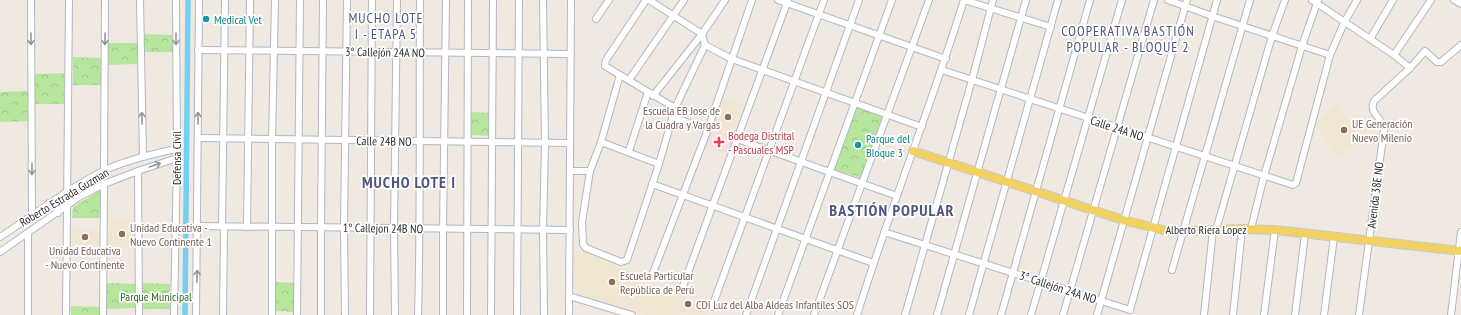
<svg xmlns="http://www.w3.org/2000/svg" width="1461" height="315" viewBox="0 0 1461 315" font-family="'PT Sans Narrow',sans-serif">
  <defs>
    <pattern id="park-crowns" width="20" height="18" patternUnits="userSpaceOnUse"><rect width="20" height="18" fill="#b6e59e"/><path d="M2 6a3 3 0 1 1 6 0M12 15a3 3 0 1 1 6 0" fill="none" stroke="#9dc588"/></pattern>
  </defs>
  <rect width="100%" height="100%" fill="#efe9e1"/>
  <!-- education -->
  <g fill="#f0e6d1">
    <path d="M721 97 746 106 736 137 711 127Z"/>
    <path d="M1336 103 1356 129 1364 123 1371 130 1338 157 1315 125Z"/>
    <rect x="108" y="219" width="28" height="30"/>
    <path d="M69 229 100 230 101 244H70Z"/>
    <path d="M574 250H579L629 270 682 300 678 311 680 315H646L578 296 575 293Z"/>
    <path d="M1019 258 1028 261 1024 274 1015 271Z"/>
    <path d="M683 300 707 308 705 315H689L679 312Z"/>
  </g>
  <!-- medical -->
  <path fill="#f5dfe0" d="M711 128 735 137 728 155 703 146Z"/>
  <!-- park -->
  <g fill="url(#park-crowns)">
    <path d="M144 34 174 35 173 52H144Z"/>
    <path d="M107 43H137V64L107 65Z"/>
    <path d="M73 57 102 58V85H73Z"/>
    <path d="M64 73V104H35V74Z"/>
    <path d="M29 91V121L0 122V92Z"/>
    <path d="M855 106 884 116 861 178 832 169Z"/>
    <path d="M470 112 491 113V136L469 135Z"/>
    <path d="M101 190V218H72L73 207Z"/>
    <path d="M275 282 295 283V312L275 311Z"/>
    <path d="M107 283 135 284V308L107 309Z"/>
    <path d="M142 283 170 284V309H142Z"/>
    <path d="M71 306 99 307V315H71Z"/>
  </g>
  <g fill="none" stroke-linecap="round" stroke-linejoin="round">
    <!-- canal -->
    <path stroke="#75cff0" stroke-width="5.5" d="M185 315 188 0"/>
    <!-- minor casing -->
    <g stroke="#b4b7c1" stroke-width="8">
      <g id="minor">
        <path d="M31 0 32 216"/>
        <path d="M140 0 143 157"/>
        <path d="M543 0 545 143 543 231 544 315"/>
        <path d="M649 0 702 34"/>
        <path d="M778 0 946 59"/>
        <path d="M1168 0 1212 16 1330 55"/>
        <path d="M1312 0 1394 55 1410 68"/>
        <path d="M1454 0 1461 4"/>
        <path d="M596 19 609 0"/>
        <path d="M1370 39 1393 0"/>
        <path d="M705 45 732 59 922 127"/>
        <path d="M198 50 571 54"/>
        <path d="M1394 55 1431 0"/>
        <path d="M942 70 1293 185 1296 183 1330 55 1344 23 1357 0"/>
        <path d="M620 75 605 66 606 60 646 0"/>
        <path d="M629 80 684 0"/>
        <path d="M653 96 702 34 725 0"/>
        <path d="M675 108 620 75 601 142 590 171 582 222 583 244 586 248 621 262 627 260 659 164 675 108 705 45 702 34"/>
        <path d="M672 117 708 129"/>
        <path d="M198 138 570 143"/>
        <path d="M737 139 897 196"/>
        <path d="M601 142 659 164"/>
        <path d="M629 151 648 92"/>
        <path d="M104 171 105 0"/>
        <path d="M138 171 139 315"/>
        <path d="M570 171H590"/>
        <path d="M652 184 873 263"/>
        <path d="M49 203 57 204 58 208V213"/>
        <path d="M197 226 570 230"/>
        <path d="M222 227 225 0"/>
        <path d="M247 227 250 0"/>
        <path d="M1251 229 1264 176 1302 46 1318 0"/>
        <path d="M1216 230 1272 36 1285 0"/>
        <path d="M884 232 1130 310 1217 0"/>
        <path d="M28 233V315"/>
        <path d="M0 237C34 215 67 189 103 171 126 160 152 154 176 149"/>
        <path d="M0 252 79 197 104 184 138 171 177 158"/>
        <path d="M1172 270 1250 0"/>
        <path d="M653 273 708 129 752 0"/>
        <path d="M682 289 788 0"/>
        <path d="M569 296 632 315"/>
        <path d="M712 307 824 0"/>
        <path d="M66 315 69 0"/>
        <path d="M103 315 104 184"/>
        <path d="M174 315 177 158 176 0"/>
        <path d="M196 315 199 0"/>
        <path d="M223 315 224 227"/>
        <path d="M272 315V140L275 0"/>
        <path d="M297 315 300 0"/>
        <path d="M321 315V227L323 0"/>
        <path d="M345 315 344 227 347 0"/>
        <path d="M370 315 372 0"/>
        <path d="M395 315 394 228 397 0"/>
        <path d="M418 315C421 210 419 105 420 0"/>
        <path d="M443 315V232L446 0"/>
        <path d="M467 315 468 0"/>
        <path d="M491 315 493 0"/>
        <path d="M517 315 519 0"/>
        <path d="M569 315 571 0"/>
        <path d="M746 315 859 0"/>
        <path d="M778 315 892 0"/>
        <path d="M814 315 929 0"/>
        <path d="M857 315C890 209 931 106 964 0L1051 27"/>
        <path d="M905 315 972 80 993 0"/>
        <path d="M937 315 1026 0"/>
        <path d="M969 315 1058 0"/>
        <path d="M1001 315 1090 0"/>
        <path d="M1031 315 1122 0"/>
        <path d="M1063 315 1154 0"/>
        <path d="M1097 315 1187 0"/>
        <path d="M1204 315 1213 230"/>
        <path d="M1233 315 1242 229"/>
        <path d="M1264 315 1275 230"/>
        <path d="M1295 315 1305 234"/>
        <path d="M1324 315 1334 237"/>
        <path d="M1359 315 1384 130C1384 118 1368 114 1374 101L1410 68 1425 51 1437 62H1441L1461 45"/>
        <path d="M1451 315 1461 232"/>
      </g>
    </g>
    <!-- major casing -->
    <g stroke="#c9c9c9" stroke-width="10">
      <path id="major" d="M913 151 1123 220 1167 231H1182L1242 229 1275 230 1461 251"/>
    </g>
    <!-- minor -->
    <use href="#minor" stroke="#fff" stroke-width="6"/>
    <!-- major -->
    <use href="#major" stroke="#f2d163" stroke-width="8"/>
  </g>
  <!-- one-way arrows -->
  <defs><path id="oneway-shaft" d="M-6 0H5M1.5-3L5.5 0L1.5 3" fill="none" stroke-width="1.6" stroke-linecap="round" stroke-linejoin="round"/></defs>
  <g stroke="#969696">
    <use href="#oneway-shaft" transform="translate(31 39) rotate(90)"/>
    <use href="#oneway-shaft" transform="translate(105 39) rotate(91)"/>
    <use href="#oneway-shaft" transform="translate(176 39) rotate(90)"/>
    <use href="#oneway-shaft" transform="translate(142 118) rotate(-91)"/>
    <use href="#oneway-shaft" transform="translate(198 118) rotate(-90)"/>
    <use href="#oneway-shaft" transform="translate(155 165) rotate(-19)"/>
    <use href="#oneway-shaft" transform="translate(32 169) rotate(90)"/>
    <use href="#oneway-shaft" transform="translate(197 276) rotate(-89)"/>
  </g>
  <!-- markers -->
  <g fill="#0f9aa8" stroke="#fff" stroke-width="1.5">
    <circle cx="206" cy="19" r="4"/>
    <circle cx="858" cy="145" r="4"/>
  </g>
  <g fill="#8d6e63" stroke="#fff" stroke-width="1.5">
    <circle cx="728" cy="117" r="4"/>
    <circle cx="1344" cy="130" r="4"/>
    <circle cx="122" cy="234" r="4"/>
    <circle cx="85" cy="237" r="4"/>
    <circle cx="612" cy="282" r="4"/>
    <circle cx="688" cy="304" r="4"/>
  </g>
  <path fill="#e0444e" stroke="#fff" stroke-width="1.5" d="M717 136h4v4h4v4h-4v4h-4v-4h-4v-4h4z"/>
  <g text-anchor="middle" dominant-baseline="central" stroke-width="3.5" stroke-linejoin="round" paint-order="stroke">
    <!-- culture labels -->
    <g font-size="12" fill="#0d838f" stroke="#fff" text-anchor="start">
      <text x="214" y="19">Medical Vet</text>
      <text x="866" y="138">Parque del<tspan x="866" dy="14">Bloque 3</tspan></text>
    </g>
    <!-- street labels -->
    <g font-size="12" fill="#2e2e2e" stroke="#fff">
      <text transform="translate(385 52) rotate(1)">3° Callejón 24A NO</text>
      <text transform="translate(1117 128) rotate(18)">Calle 24A NO</text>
      <text transform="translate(384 141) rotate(1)">Calle 24B NO</text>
      <text transform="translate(176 158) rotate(-90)">Defensa Civil</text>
      <text transform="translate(1375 195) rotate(-83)">Avenida 38E NO</text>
      <text transform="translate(64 197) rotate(-31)">Roberto Estrada Guzman</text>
      <text transform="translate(383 228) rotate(1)">1° Callejon 24B NO</text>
      <text x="1206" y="229">Alberto Riera Lopez</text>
      <text transform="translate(1058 287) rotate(18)">3° Callejón 24A NO</text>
    </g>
    <!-- education labels -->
    <g font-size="12" fill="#785e54" stroke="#fff" text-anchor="start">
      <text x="720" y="110" text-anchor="end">Escuela EB Jose de<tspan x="720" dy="14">la Cuadra y Vargas</tspan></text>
      <text x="1352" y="123">UE Generación<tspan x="1352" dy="14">Nuevo Milenio</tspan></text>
      <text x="130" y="227">Unidad Educativa -<tspan x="130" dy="14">Nuevo Continente 1</tspan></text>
      <text x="85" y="250" text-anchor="middle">Unidad Educativa<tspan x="85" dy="14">- Nuevo Continente</tspan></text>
      <text x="620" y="275">Escuela Particular<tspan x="620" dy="14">República de Perú</tspan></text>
      <text x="696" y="304">CDI Luz del Alba Aldeas Infantiles SOS</text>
    </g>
    <!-- health labels -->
    <g font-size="12" fill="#be3a42" stroke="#fff" text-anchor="start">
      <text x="728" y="135">Bodega Distrital<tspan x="728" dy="14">- Pascuales MSP</tspan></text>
    </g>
    <!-- park labels -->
    <g font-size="12" fill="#2c6e1b" stroke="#fff">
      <text x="156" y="296">Parque Municipal</text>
    </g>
    <!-- quarter labels -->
    <g font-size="14" letter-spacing="1" fill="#4d5680" stroke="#fff">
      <text x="386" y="18">MUCHO LOTE<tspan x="386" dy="16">I - ETAPA 5</tspan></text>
      <text x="1128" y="31">COOPERATIVA BASTIÓN<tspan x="1128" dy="16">POPULAR - BLOQUE 2</tspan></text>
    </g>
    <!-- district labels -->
    <g font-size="16" font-weight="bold" letter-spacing="1" fill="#4d5680" stroke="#fff">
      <text x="409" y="182">MUCHO LOTE I</text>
      <text x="892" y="210">BASTIÓN POPULAR</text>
    </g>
  </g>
</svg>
